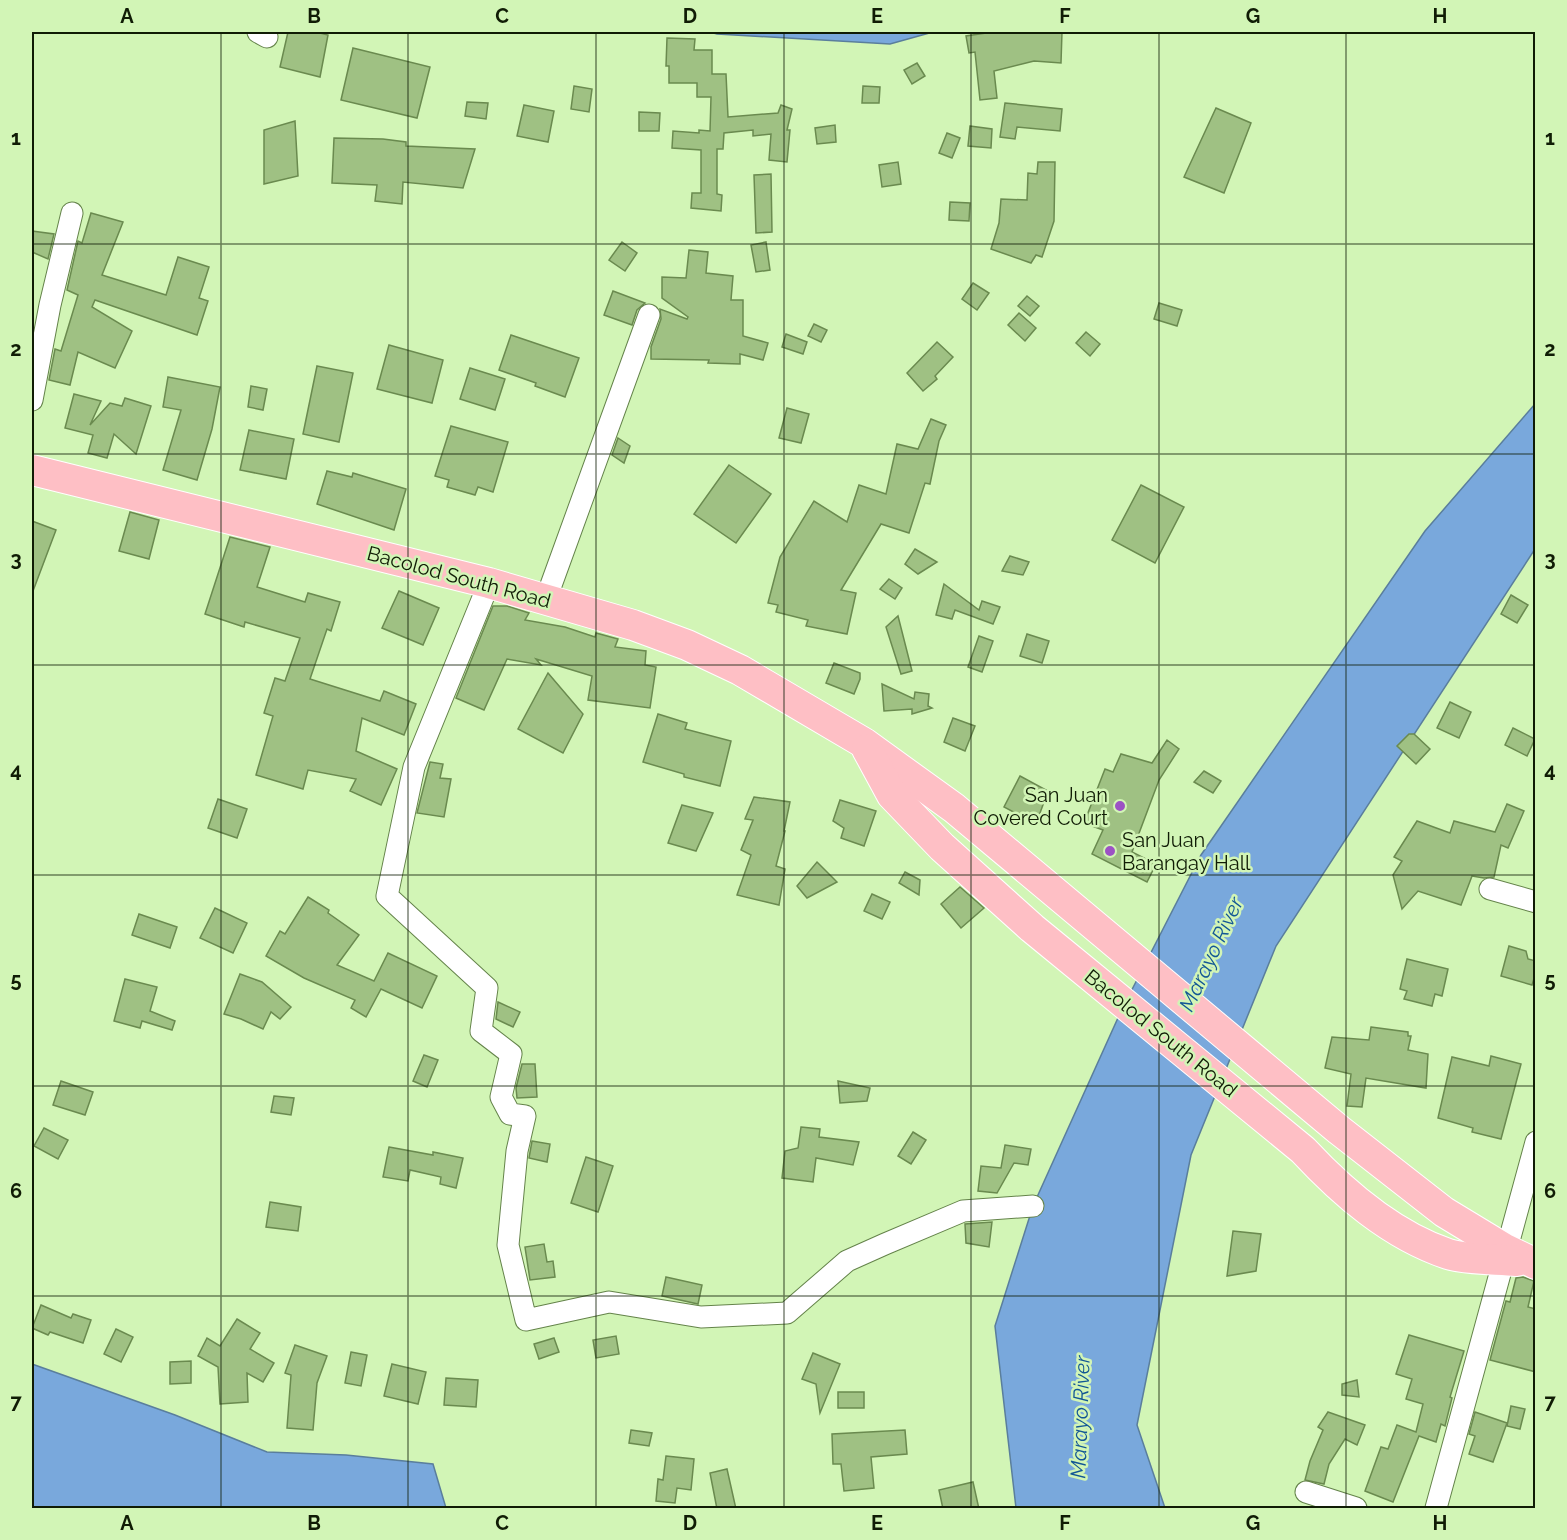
<svg xmlns="http://www.w3.org/2000/svg" width="1567" height="1540" viewBox="0 0 1567 1540" font-family="Raleway,sans-serif">
  <rect width="100%" height="100%" fill="#d2f5b6"/>
  <!-- water -->
  <g fill="#79a8dc" stroke="#5a7e9c" stroke-width="1.5">
    <path d="M710 32H933L890 44 717 34Z"/>
    <path d="M1535 404V549L1276 946 1191 1155 1137 1425 1165 1508H1016L995 1326 1033 1206 1122 1009 1201 855 1425 531Z"/>
    <path d="M32 1364 175 1415 267 1452 346 1455 433 1464 446 1508H32Z"/>
  </g>
  <!-- building -->
  <g fill="#9fc183" stroke="#6a8a4f" stroke-width="1.5">
    <path d="M288 32H316L328 35 320 77 280 67Z"/>
    <path d="M993 32H1062L1061 63 1034 61 994 71 997 98 980 100 975 52 969 53 966 36Z"/>
    <path d="M667 38 695 39 694 50H712V74H726L728 117 778 113 781 105 792 109 787 130H790L787 162 769 160 771 134 753 136V130L724 133 723 149H717V194L722 195 721 211 691 208 692 193H701V150L672 148 673 131 699 133V130L710 131 711 97H697V83H669V66H666Z"/>
    <path d="M353 48 430 67 417 118 341 100Z"/>
    <path d="M917 63 925 76 912 84 904 70Z"/>
    <path d="M574 86 592 89 589 112 571 109Z"/>
    <path d="M863 86 880 87 879 103H862Z"/>
    <path d="M467 102 488 103 486 119 465 116Z"/>
    <path d="M1005 103 1062 109 1060 131 1017 127 1015 139 1000 137Z"/>
    <path d="M524 105 554 111 548 142 517 136Z"/>
    <path d="M1216 108 1251 123 1224 193 1184 177Z"/>
    <path d="M639 112 660 113 659 131H639Z"/>
    <path d="M295 121 298 176 264 184V130Z"/>
    <path d="M835 125 836 142 817 144 815 128Z"/>
    <path d="M970 126 992 129 991 148 968 146Z"/>
    <path d="M947 133 960 138 952 158 939 153Z"/>
    <path d="M334 138 383 139 406 142V146L475 149 463 188 403 182 402 204 375 201 377 185 332 183Z"/>
    <path d="M898 162 901 184 882 187 879 165Z"/>
    <path d="M1038 162H1055L1054 221 1042 257 1036 255 1031 263 991 249 999 223 1001 199 1027 200 1028 173 1037 174Z"/>
    <path d="M771 174 772 232 756 233 754 175Z"/>
    <path d="M950 202 970 203 969 221 949 220Z"/>
    <path d="M91 213 123 222 102 275 166 295 178 257 209 267 199 298 208 301 197 335 95 300 92 307 132 331 115 368 78 352 70 385 49 380 55 349 61 351 78 295 67 290 78 241 82 243Z"/>
    <path d="M32 231 54 234 48 259 32 252Z"/>
    <path d="M622 242 637 253 625 271 609 260Z"/>
    <path d="M766 242 770 270 756 272 751 245Z"/>
    <path d="M689 250 708 252 706 273 733 276 731 300H743V336L768 343 763 360 740 354V364L708 363 709 360 651 359V347L661 319 660 309 687 319 688 317 662 298V277L686 278Z"/>
    <path d="M973 283 989 293 977 310 962 299Z"/>
    <path d="M613 291 645 303 637 310 632 325 604 315Z"/>
    <path d="M1027 296 1039 306 1030 316 1018 306Z"/>
    <path d="M1159 303 1182 310 1177 326 1154 319Z"/>
    <path d="M1019 313 1036 328 1025 341 1008 325Z"/>
    <path d="M814 324 827 330 821 342 808 336Z"/>
    <path d="M1086 332 1100 344 1090 356 1076 343Z"/>
    <path d="M786 334 807 342 803 354 782 347Z"/>
    <path d="M511 335 579 358 565 397 535 386 536 383 499 370Z"/>
    <path d="M937 342 953 357 935 376 937 379 923 391 907 373Z"/>
    <path d="M389 345 443 360 432 403 377 389Z"/>
    <path d="M317 366 353 373 339 442 303 434Z"/>
    <path d="M470 368 505 379 495 410 460 399Z"/>
    <path d="M168 377 220 387 212 429 197 480 163 470 181 410 163 407Z"/>
    <path d="M251 386 267 389 263 410 248 407Z"/>
    <path d="M74 394 101 401 90 425 110 403 122 406 125 398 151 406 136 454 114 434 107 458 88 453 93 435 65 428Z"/>
    <path d="M787 408 809 414 801 443 779 438Z"/>
    <path d="M931 419 946 425 939 441 930 484 925 483 909 533 881 524 841 590 856 593 847 634 806 626 808 620 776 612 778 605 768 603 780 557 814 501 847 522 859 485 886 494 897 444 918 449Z"/>
    <path d="M451 426 508 442 493 492 478 487 475 495 447 487 449 480 435 476Z"/>
    <path d="M249 430 294 439 286 479 240 470Z"/>
    <path d="M618 438 630 446 624 463 612 455Z"/>
    <path d="M729 465 771 494 736 543 694 514Z"/>
    <path d="M327 471 352 477 353 473 406 489 394 530 317 504Z"/>
    <path d="M1141 485 1184 507 1155 563 1112 540Z"/>
    <path d="M130 512 159 520 149 559 119 551Z"/>
    <path d="M32 521 56 530 33 591H32Z"/>
    <path d="M230 537 270 547 257 587 305 602 308 593 340 602 331 631 327 629 310 679 380 701 384 691 416 704 404 735 362 718 356 751 397 769 381 805 350 791 356 779 308 770 303 789 256 775 273 716 264 713 275 678 285 681 300 638 245 622 244 627 205 614Z"/>
    <path d="M915 549 937 562 918 574 905 564Z"/>
    <path d="M1010 556 1029 562 1023 575 1002 571Z"/>
    <path d="M889 579 902 588 895 599 880 589Z"/>
    <path d="M944 584 979 610 982 601 1000 607 993 624 955 610 952 619 936 615Z"/>
    <path d="M399 591 439 608 423 645 382 628Z"/>
    <path d="M1511 595 1528 605 1517 623 1501 614Z"/>
    <path d="M493 606H507L529 613 525 620 565 627 595 637 596 633 618 639 615 647 646 651 645 665 656 667 650 708 588 700 592 676 536 659 541 665 507 659 484 710 456 698Z"/>
    <path d="M898 616 912 671 901 674 886 627Z"/>
    <path d="M1027 634 1049 641 1042 663 1020 656Z"/>
    <path d="M979 636 993 641 982 672 968 667Z"/>
    <path d="M834 663 860 673V679L854 694 826 683Z"/>
    <path d="M548 673 583 714 563 753 518 729Z"/>
    <path d="M882 684 914 699 915 692 929 694 928 706 932 708 912 714V709L884 711Z"/>
    <path d="M1450 702 1471 712 1459 738 1437 728Z"/>
    <path d="M658 714 687 723 685 729 731 741 720 786 684 777V774L643 762Z"/>
    <path d="M953 718 975 726 965 751 944 742Z"/>
    <path d="M1513 728 1535 739 1527 756 1505 745Z"/>
    <path d="M1409 734H1414L1430 749 1416 764 1397 746Z"/>
    <path d="M1167 740 1179 749 1159 780 1132 852 1156 864 1147 882 1092 854 1103 830 1084 823 1105 769 1113 772 1121 754 1152 763Z"/>
    <path d="M430 762 443 764 440 778 451 779 444 817 417 813Z"/>
    <path d="M1204 771 1221 781 1213 793 1194 782Z"/>
    <path d="M1020 776 1048 791 1036 824 1004 807Z"/>
    <path d="M754 797 790 802 784 831H785L776 866 785 869 779 905 737 895 751 855 741 850 753 820 745 819Z"/>
    <path d="M218 799 247 809 237 838 208 828Z"/>
    <path d="M840 800 876 811 864 846 841 838 844 828 833 821Z"/>
    <path d="M1507 804 1524 811 1508 848 1501 845 1494 877 1484 878 1472 876 1461 905 1418 891 1402 909 1393 875 1402 861 1394 857 1417 821 1450 833 1454 821 1495 832Z"/>
    <path d="M682 805 713 813 696 851 668 843Z"/>
    <path d="M817 862 837 882 807 898 797 886Z"/>
    <path d="M905 872 920 880 919 895 899 883Z"/>
    <path d="M960 887 984 908 961 928 941 904Z"/>
    <path d="M872 894 890 902 882 919 864 911Z"/>
    <path d="M308 897 329 910 328 913 359 935 337 965 374 981 388 953 437 976 422 1008 381 989 366 1017 351 1008 355 1000 304 978 266 956 280 931 285 934Z"/>
    <path d="M215 908 247 923 233 953 200 938Z"/>
    <path d="M139 914 177 927 170 948 132 935Z"/>
    <path d="M1509 946 1526 951 1528 959 1536 961V972L1532 985 1501 976Z"/>
    <path d="M1407 959 1448 969 1442 996 1435 994 1432 1006 1404 999 1407 991 1400 989Z"/>
    <path d="M240 974 262 982 291 1007 280 1019 271 1012 263 1029 241 1019 224 1014Z"/>
    <path d="M125 979 157 987 150 1011 175 1021 172 1030 142 1021 140 1028 114 1021Z"/>
    <path d="M498 1002 520 1012 513 1027 496 1019Z"/>
    <path d="M1371 1027 1408 1032V1036H1411L1408 1050 1428 1054 1426 1088 1366 1078 1362 1107 1347 1106 1351 1074 1325 1068 1332 1037 1369 1040Z"/>
    <path d="M424 1055 438 1060 427 1087 413 1081Z"/>
    <path d="M1491 1056 1521 1064 1501 1139 1472 1132 1473 1128 1438 1118 1452 1057 1489 1066Z"/>
    <path d="M522 1064H535L537 1097 517 1098 516 1088Z"/>
    <path d="M61 1081 93 1092 85 1115 53 1105Z"/>
    <path d="M838 1081 870 1088 867 1101 840 1103Z"/>
    <path d="M274 1096 294 1098 291 1115 271 1112Z"/>
    <path d="M801 1127 820 1129 819 1137 859 1142 853 1165 816 1158 813 1182 782 1178 785 1151 798 1148Z"/>
    <path d="M44 1128 68 1140 58 1159 34 1146Z"/>
    <path d="M913 1132 926 1140 911 1164 898 1156Z"/>
    <path d="M532 1141 550 1144 547 1162 529 1158Z"/>
    <path d="M1005 1145 1031 1149 1028 1165 1014 1163 997 1193 978 1191 981 1166 1001 1168Z"/>
    <path d="M389 1147 433 1155V1152L463 1158 456 1188 440 1184 441 1177 410 1170 408 1181 383 1177Z"/>
    <path d="M586 1157 613 1166 598 1212 571 1203Z"/>
    <path d="M270 1202 301 1207 298 1231 266 1227Z"/>
    <path d="M992 1222 989 1247 966 1243 965 1224Z"/>
    <path d="M1233 1231 1261 1234 1256 1271 1227 1276Z"/>
    <path d="M544 1244 547 1262 553 1261 555 1277 530 1280 525 1247Z"/>
    <path d="M666 1277 702 1285 698 1304 662 1296Z"/>
    <path d="M1523 1277 1534 1281 1528 1307 1536 1309V1372L1490 1360 1506 1301 1510 1302 1516 1278Z"/>
    <path d="M41 1305 71 1318 73 1314 91 1320 83 1343 50 1332 48 1335 32 1328Z"/>
    <path d="M237 1319 260 1333 250 1349 274 1363 263 1382 247 1373 248 1402 220 1404 218 1367 198 1356 207 1338 220 1346Z"/>
    <path d="M116 1329 133 1337 121 1362 104 1354Z"/>
    <path d="M1409 1335 1464 1351 1450 1397 1452 1398 1445 1426 1441 1424 1436 1442 1419 1436 1393 1502 1365 1491 1381 1447 1388 1449 1397 1425 1416 1432 1423 1404 1406 1399 1412 1379 1396 1374Z"/>
    <path d="M616 1336 619 1354 596 1358 593 1340Z"/>
    <path d="M554 1338 559 1352 539 1359 534 1344Z"/>
    <path d="M295 1345 327 1356 317 1383 313 1430 287 1428 291 1375 285 1373Z"/>
    <path d="M351 1352 367 1355 361 1386 345 1383Z"/>
    <path d="M813 1353 840 1364 820 1413 816 1384 802 1379Z"/>
    <path d="M191 1361V1383L170 1384V1362Z"/>
    <path d="M392 1364 426 1372 418 1404 384 1396Z"/>
    <path d="M446 1378 478 1380 476 1407 444 1405Z"/>
    <path d="M1357 1380 1359 1397 1342 1395V1384Z"/>
    <rect x="838" y="1392" width="26" height="16"/>
    <path d="M1511 1406 1525 1409 1520 1429 1507 1426Z"/>
    <path d="M1328 1412 1365 1425 1357 1445 1345 1439 1329 1464 1324 1484 1305 1480 1310 1461 1323 1430 1318 1427Z"/>
    <path d="M1475 1412 1507 1423 1493 1462 1469 1454 1475 1436 1469 1434Z"/>
    <path d="M631 1430 652 1433 649 1446 629 1443Z"/>
    <path d="M905 1430 907 1454 871 1457 874 1488 844 1491 841 1464H833L832 1434Z"/>
    <path d="M666 1456 694 1459 691 1490 677 1488 675 1503 656 1501 658 1479 663 1480Z"/>
    <path d="M727 1469 736 1509H717L710 1473Z"/>
    <path d="M973 1482 979 1509H943L939 1490Z"/>
  </g>
  <g fill="none" stroke-linecap="round" stroke-linejoin="round">
    <!-- minor casing -->
    <g stroke="#64834a" stroke-width="23">
      <g id="minor">
        <path d="M258 32 267 37"/>
        <path d="M32 400 50 305 72 213"/>
        <path d="M489 583 414 767 387 896 487 988 481 1031 511 1054 501 1097 510 1114 525 1116 517 1151 508 1245 526 1320 609 1302 701 1317 787 1313 847 1261 885 1244 963 1211 1033 1206"/>
        <path d="M546 599 649 315"/>
        <path d="M1490 889 1536 902"/>
        <path d="M1306 1492 1356 1508"/>
        <path d="M1436 1508 1536 1142"/>
      </g>
    </g>
    <!-- highway casing -->
    <g stroke="#fff" stroke-width="32">
      <g id="highway">
        <path d="M32 470 489 583 633 625 687 645 740 670 864 743 954 808 1339 1130 1444 1212 1505 1249 1536 1264"/>
        <path d="M867 749 892 795 942 847 1032 928 1303 1150C1343 1193 1391 1235 1448 1254 1466 1260 1498 1259 1517 1261"/>
      </g>
    </g>
    <!-- minor -->
    <use href="#minor" stroke="#fff" stroke-width="21"/>
    <!-- highway -->
    <use href="#highway" stroke="#febfc5" stroke-width="30"/>
  </g>
  <!-- grid -->
  <path fill="none" stroke="#101c05" stroke-width="1.5" stroke-opacity="0.55" d="M221 32V1508M408 32V1508M596 32V1508M784 32V1508M971 32V1508M1159 32V1508M1346 32V1508M32 244H1536M32 454H1536M32 665H1536M32 875H1536M32 1086H1536M32 1296H1536"/>
  <!-- markers -->
  <g fill="#9c52c4" stroke="#d2f5b6" stroke-width="2">
    <circle cx="1120" cy="806" r="6"/>
    <circle cx="1110" cy="851" r="6"/>
  </g>
  <g text-anchor="middle" dominant-baseline="central" stroke-width="5" stroke-linejoin="round" paint-order="stroke">
    <!-- street labels -->
    <g font-size="20" fill="#101c05" stroke="#d2f5b6">
      <text transform="translate(459 577) rotate(15)">Bacolod South Road</text>
      <text transform="translate(1161 1033) rotate(39)">Bacolod South Road</text>
    </g>
    <!-- poi labels -->
    <g font-size="20" fill="#101c05" stroke="#d2f5b6" text-anchor="end">
      <text x="1108" y="795">San Juan<tspan x="1108" dy="23">Covered Court</tspan></text>
      <text x="1122" y="840" text-anchor="start">San Juan<tspan x="1122" dy="23">Barangay Hall</tspan></text>
    </g>
    <!-- water labels -->
    <g font-size="21" font-style="italic" fill="#125695" stroke="#d2f5b6">
      <text transform="translate(1211 954) rotate(-65)">Marayo River</text>
      <text transform="translate(1080 1417) rotate(-88)">Marayo River</text>
    </g>
  </g>
  <!-- border -->
  <rect width="1567" height="1540" fill="none" stroke="#d2f5b6" stroke-width="66"/>
  <rect x="33" y="33" width="1501" height="1474" fill="none" stroke="#101c05" stroke-width="2"/>
  <g font-size="20" text-anchor="middle" font-weight="bold" fill="#101c05">
    <text x="127" y="23">A</text>
    <text x="314" y="23">B</text>
    <text x="502" y="23">C</text>
    <text x="690" y="23">D</text>
    <text x="877" y="23">E</text>
    <text x="1065" y="23">F</text>
    <text x="1253" y="23">G</text>
    <text x="1440" y="23">H</text>
    <text x="16" y="145">1</text>
    <text x="1550" y="145">1</text>
    <text x="16" y="356">2</text>
    <text x="1550" y="356">2</text>
    <text x="16" y="566">3</text>
    <text x="1550" y="566">3</text>
    <text x="16" y="777">4</text>
    <text x="1550" y="777">4</text>
    <text x="16" y="987">5</text>
    <text x="1550" y="987">5</text>
    <text x="16" y="1198">6</text>
    <text x="1550" y="1198">6</text>
    <text x="16" y="1409">7</text>
    <text x="1550" y="1409">7</text>
    <text x="127" y="1530">A</text>
    <text x="314" y="1530">B</text>
    <text x="502" y="1530">C</text>
    <text x="690" y="1530">D</text>
    <text x="877" y="1530">E</text>
    <text x="1065" y="1530">F</text>
    <text x="1253" y="1530">G</text>
    <text x="1440" y="1530">H</text>
  </g>
</svg>
